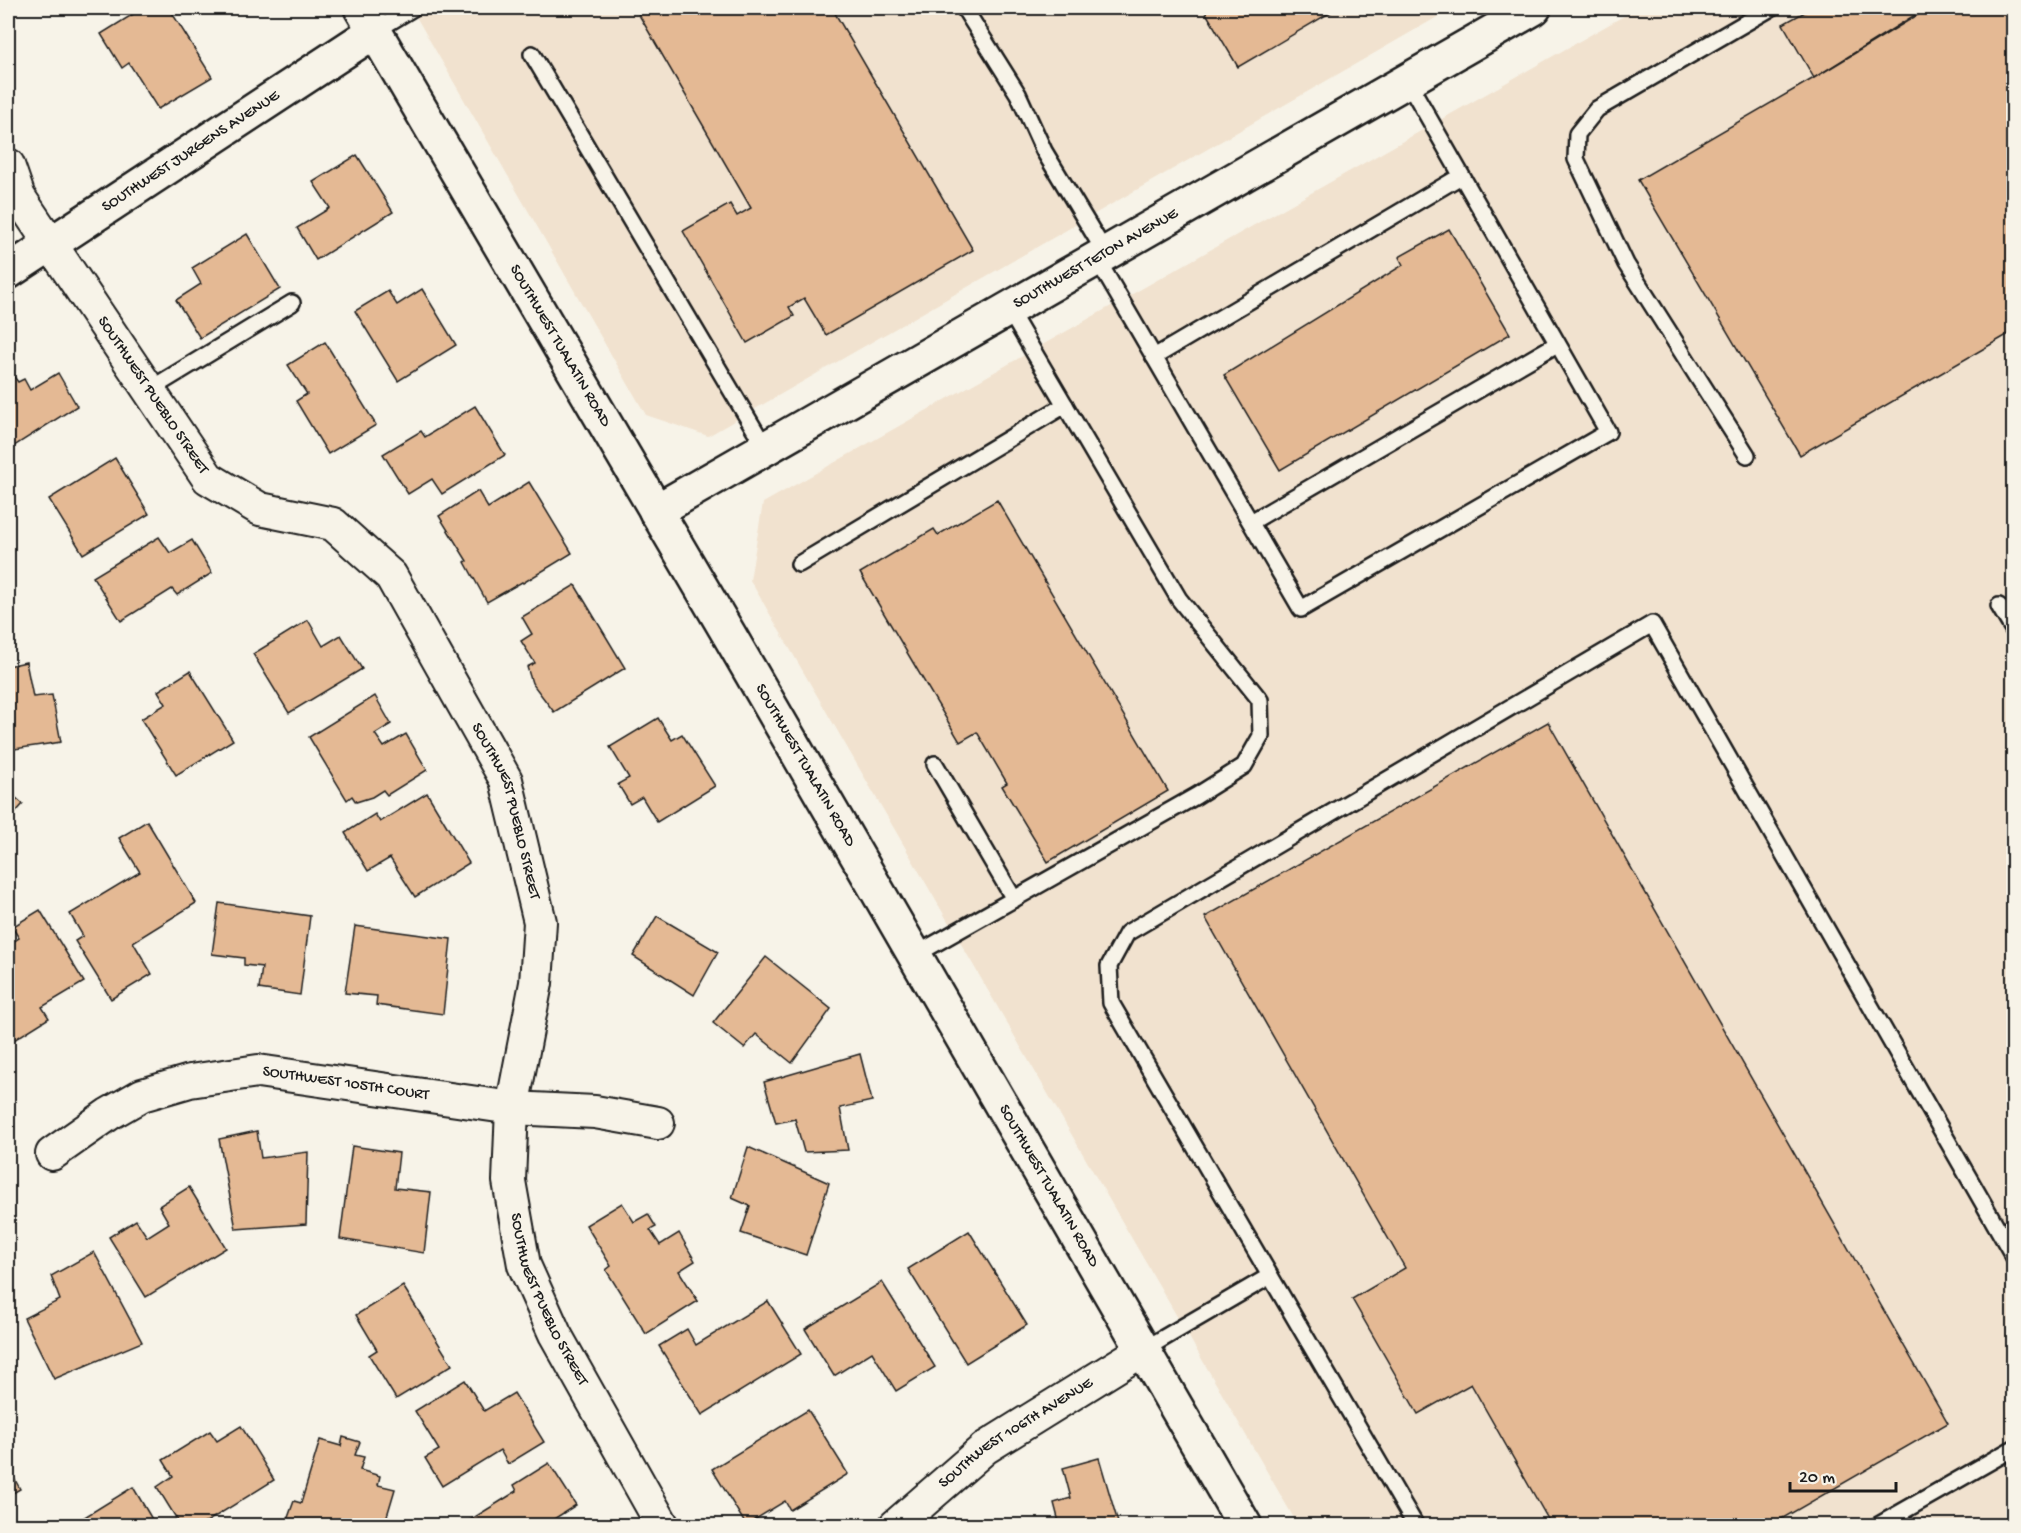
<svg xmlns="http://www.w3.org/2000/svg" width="2021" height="1533" viewBox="0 0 2021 1533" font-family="'Gochi Hand',sans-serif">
  <rect width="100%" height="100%" fill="#f7f3e8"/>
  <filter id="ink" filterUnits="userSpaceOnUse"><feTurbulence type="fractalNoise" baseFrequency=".0167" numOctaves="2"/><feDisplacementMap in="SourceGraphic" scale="12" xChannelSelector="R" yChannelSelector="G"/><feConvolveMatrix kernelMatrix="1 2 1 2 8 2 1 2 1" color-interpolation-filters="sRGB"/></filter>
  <g filter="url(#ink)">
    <!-- built -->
    <g fill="#f1e2cf">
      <path d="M411 8H1453L708 436 646 415Z"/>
      <path d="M1638 8H2013V1525H1298L750 580 763 503Z"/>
    </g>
    <!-- building -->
    <g fill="#e4b994" stroke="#1c1c1c" stroke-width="1.5">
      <path d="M143 8H169L212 77 158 109 129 63 122 68 101 34Z"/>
      <path d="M635 8H832L973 250 826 335 804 298 789 307 794 316 747 343 683 231 730 204 737 216 751 208Z"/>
      <path d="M1203 8H1338L1238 67Z"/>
      <path d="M1812 8H1915L1918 13 1814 78 1783 24Z"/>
      <path d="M1929 8H2014V331L1800 455 1638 180 1814 78Z"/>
      <path d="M357 155 393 212 316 260 297 228 330 208 313 182Z"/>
      <path d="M1449 229 1510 334 1280 470 1224 375 1403 265 1399 257Z"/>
      <path d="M247 234 280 289 200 338 176 300 201 284 192 268Z"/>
      <path d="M422 289 456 345 398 381 355 311 388 291 397 305Z"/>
      <path d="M325 342 376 425 328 454 296 401 307 394 288 365Z"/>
      <path d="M58 373 77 406 8 450V377L12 374 18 382 24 379 30 390Z"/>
      <path d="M475 406 505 455 442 494 432 479 408 494 383 454 421 431 425 437Z"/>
      <path d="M115 458 149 514 83 554 49 499Z"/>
      <path d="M529 482 572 553 523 583 522 582 487 602 465 562 467 561 439 516 478 491 488 508Z"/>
      <path d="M997 500 1168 791 1048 862 1002 786 1007 783 977 732 960 742 860 573 934 529 938 535Z"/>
      <path d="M159 537 170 553 192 540 212 573 177 595 172 589 121 621 93 577Z"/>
      <path d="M575 585 625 668 554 712 532 683 527 667 535 663 521 641 532 634 522 617Z"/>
      <path d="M308 620 323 646 341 635 362 669 289 713 253 654Z"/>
      <path d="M26 662 33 697 52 695 61 742 8 750V666Z"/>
      <path d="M190 671 233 740 176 775 141 719 166 704 158 691Z"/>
      <path d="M375 696 391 724 375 734 384 747 406 734 427 770 387 795 383 790 372 797 356 802 352 796 347 800 309 737Z"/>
      <path d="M658 718 672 740 682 734 715 786 657 822 642 797 630 804 618 784 629 778 610 747Z"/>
      <path d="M1548 722 1948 1423 1769 1526H1552L1471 1384 1418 1414 1352 1299 1405 1268 1205 917Z"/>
      <path d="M8 791 23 804 8 821Z"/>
      <path d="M427 793 469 863 415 897 390 858 368 871 345 833 375 814 380 822Z"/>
      <path d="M147 821 196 903 133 942 152 974 111 999 75 941 83 936 70 914 140 872 119 838Z"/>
      <path d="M219 903 310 916 300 995 259 989 262 967 244 965V958L212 954Z"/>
      <path d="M40 910 84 982 42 1007 49 1018 14 1040 8 1030V945L19 938 12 927Z"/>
      <path d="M657 916 718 952 694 995 633 956Z"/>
      <path d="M355 926 451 939 443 1014 376 1005 377 996 345 993Z"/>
      <path d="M766 957 831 1009 792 1063 756 1034 744 1048 713 1023Z"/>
      <path d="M860 1054 872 1101 840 1108 848 1150 804 1152 795 1119 776 1123 764 1082Z"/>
      <path d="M257 1131 261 1158 308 1152 306 1224 236 1229 219 1139Z"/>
      <path d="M352 1146 399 1153 395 1188 431 1192 424 1253 340 1239Z"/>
      <path d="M748 1147 829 1183 806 1255 741 1233 750 1206 732 1198Z"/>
      <path d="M189 1187 226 1248 146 1297 109 1237 136 1220 147 1237 169 1223 159 1206Z"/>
      <path d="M622 1203 634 1222 648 1214 656 1227 650 1230 660 1245 679 1233 695 1261 679 1271 698 1301 646 1334 606 1270 611 1266 586 1225Z"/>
      <path d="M969 1231 1027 1325 966 1363 908 1269Z"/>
      <path d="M94 1252 142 1342 54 1379 24 1318 60 1300 51 1276Z"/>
      <path d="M882 1282 935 1367 896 1391 872 1352 834 1376 805 1329Z"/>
      <path d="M403 1286 452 1365 396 1399 369 1355 377 1350 356 1315Z"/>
      <path d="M768 1301 801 1354 702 1415 659 1346 687 1329 696 1345Z"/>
      <path d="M465 1380 484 1411 514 1393 544 1442 508 1464 500 1450 442 1486 425 1458 439 1450 415 1411Z"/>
      <path d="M808 1410 848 1474 790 1510 785 1501 746 1525 712 1469Z"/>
      <path d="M241 1426 274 1480 200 1526H181L157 1487 173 1476 163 1460 210 1431 217 1441Z"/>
      <path d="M343 1437 360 1442 355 1455 364 1457 360 1470 380 1476 378 1485 395 1489 384 1526H285L294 1501 301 1503 320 1440 341 1446Z"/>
      <path d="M1099 1458 1119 1526H1060L1054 1503 1071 1498 1063 1468Z"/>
      <path d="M549 1463 576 1505 543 1526H474L470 1520 517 1491 514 1485Z"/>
      <path d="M8 1467 20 1489 8 1496Z"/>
      <path d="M133 1487 156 1526H70Z"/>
    </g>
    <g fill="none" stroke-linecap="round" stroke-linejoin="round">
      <!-- lane casing -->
      <g stroke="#1c1c1c" stroke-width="20">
        <g id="lane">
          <path d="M964 8 1018 94 1044 151 1106 254"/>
          <path d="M375 31 413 8"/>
          <path d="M532 54 766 449"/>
          <path d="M1097 259 1301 609 1608 432 1407 80"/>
          <path d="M1154 357 1461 176"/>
          <path d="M149 390 292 303"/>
          <path d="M1747 455 1626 264 1576 159 1577 134 1597 109 1771 8"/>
          <path d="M1251 522 1557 344"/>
          <path d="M799 564 1065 405"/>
          <path d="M1999 606 2014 631"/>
          <path d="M935 764 1014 899"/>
          <path d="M915 955 1196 796 1244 766 1261 736 1260 700 1179 599 1009 310"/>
          <path d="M1143 1350 1270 1276"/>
          <path d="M1416 1526 1111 1003 1109 966 1127 933 1652 624 2014 1257"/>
          <path d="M1877 1526 2014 1448"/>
        </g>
      </g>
      <!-- street casing -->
      <g stroke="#1c1c1c" stroke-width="36">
        <g id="street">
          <path id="s1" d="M8 165 19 197 208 478 260 509 333 524 391 576 506 780 540 922 536 983 512 1108 509 1181 524 1265 555 1334 663 1526"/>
          <path id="s2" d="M52 1154 109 1114 142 1095 190 1081 258 1071 512 1108 595 1112 658 1123"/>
          <path id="s3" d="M895 1526 985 1448 1143 1350"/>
        </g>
      </g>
      <!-- secondary casing -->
      <g stroke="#1c1c1c" stroke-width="38">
        <g id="secondary">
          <path id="s4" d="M361 8 731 638 1245 1526"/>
          <path id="s5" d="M8 272 375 31"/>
          <path id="s6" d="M656 511 1534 8"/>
        </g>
      </g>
      <!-- lane -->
      <use href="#lane" stroke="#f7f3e8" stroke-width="15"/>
      <!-- street -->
      <use href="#street" stroke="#f7f3e8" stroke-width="32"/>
      <!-- secondary -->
      <use href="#secondary" stroke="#f7f3e8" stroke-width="33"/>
    </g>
  </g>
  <g text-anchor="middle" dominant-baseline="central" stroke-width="6" stroke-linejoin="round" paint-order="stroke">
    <!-- street labels -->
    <g font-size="16" fill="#1c1c1c" stroke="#f7f3e8">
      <text stroke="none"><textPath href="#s5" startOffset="219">SOUTHWEST JURGENS AVENUE</textPath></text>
      <text stroke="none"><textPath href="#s6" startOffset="507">SOUTHWEST TETON AVENUE</textPath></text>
      <text stroke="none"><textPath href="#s4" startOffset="392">SOUTHWEST TUALATIN ROAD</textPath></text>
      <text stroke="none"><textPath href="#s1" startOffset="273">SOUTHWEST PUEBLO STREET</textPath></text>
      <text stroke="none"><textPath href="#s4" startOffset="878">SOUTHWEST TUALATIN ROAD</textPath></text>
      <text stroke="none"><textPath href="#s1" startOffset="849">SOUTHWEST PUEBLO STREET</textPath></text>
      <text stroke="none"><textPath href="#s2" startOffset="315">SOUTHWEST 105TH COURT</textPath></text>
      <text stroke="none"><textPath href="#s4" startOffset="1364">SOUTHWEST TUALATIN ROAD</textPath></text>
      <text stroke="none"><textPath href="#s1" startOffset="1353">SOUTHWEST PUEBLO STREET</textPath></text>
      <text stroke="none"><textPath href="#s3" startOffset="153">SOUTHWEST 106TH AVENUE</textPath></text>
    </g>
  </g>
  <!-- margin -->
  <rect width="2021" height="1533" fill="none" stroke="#f7f3e8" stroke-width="30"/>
  <rect x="15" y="15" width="1991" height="1503" fill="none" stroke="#1c1c1c" stroke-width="2" filter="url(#ink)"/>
  <!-- scale -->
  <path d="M1790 1482v9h106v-9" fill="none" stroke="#1c1c1c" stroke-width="3"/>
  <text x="1799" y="1482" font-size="18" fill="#1c1c1c" stroke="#f7f3e8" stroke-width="4.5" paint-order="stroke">20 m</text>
</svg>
